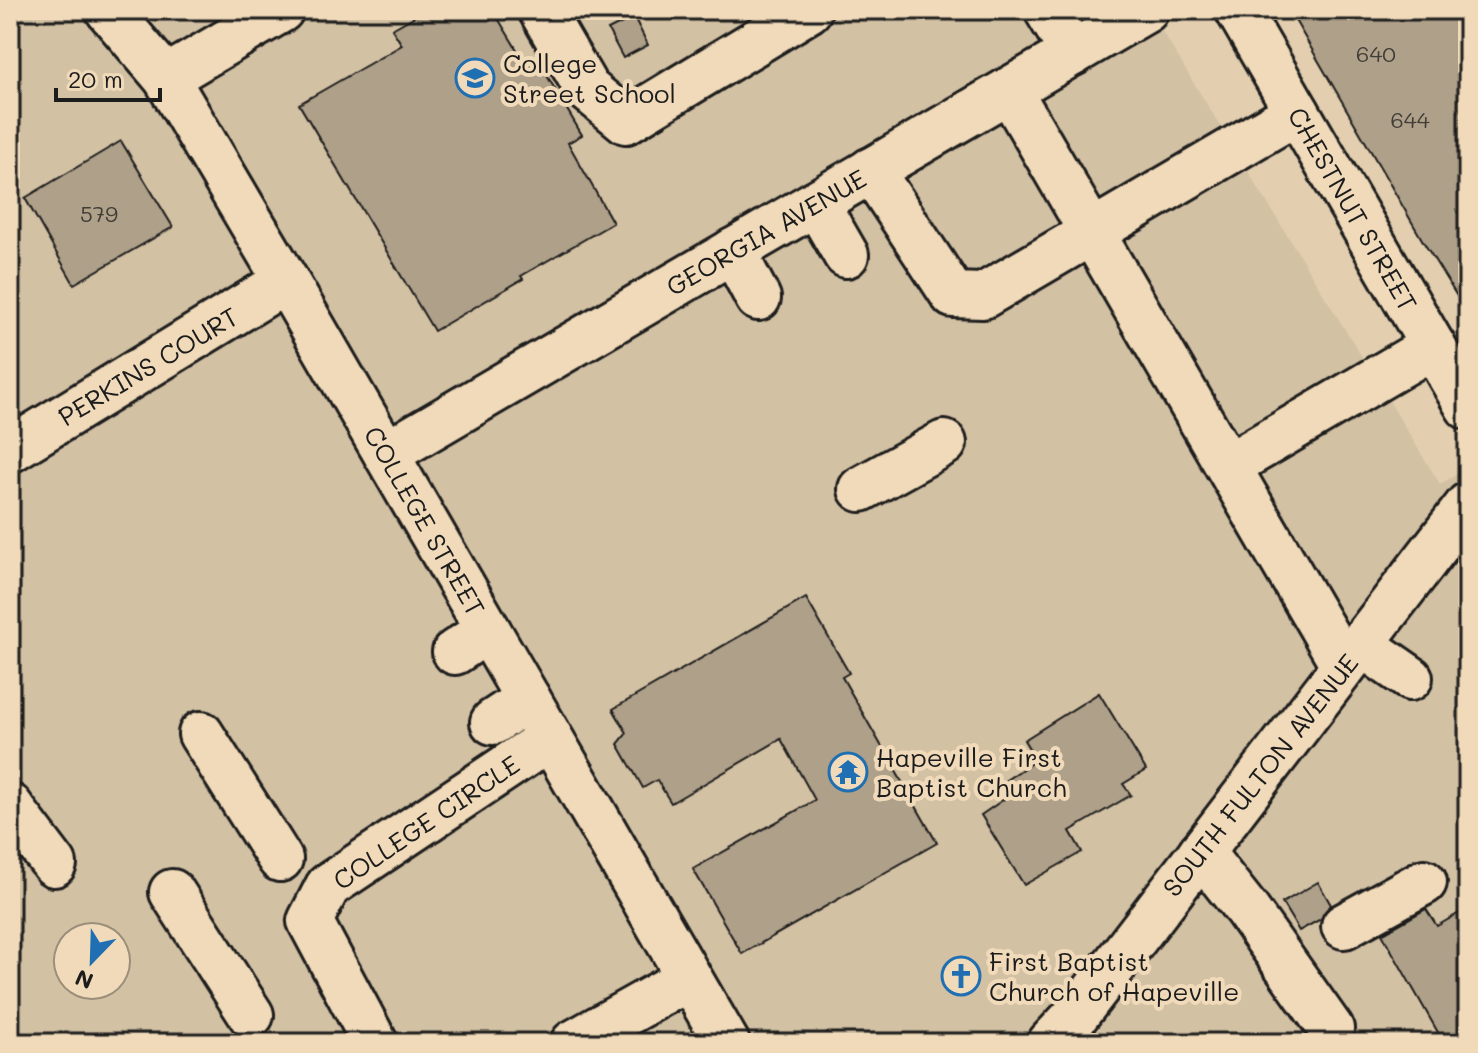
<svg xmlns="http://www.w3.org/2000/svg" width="1478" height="1053" viewBox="0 0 1478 1053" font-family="Mali,sans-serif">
  <rect width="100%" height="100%" fill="#e3cfb0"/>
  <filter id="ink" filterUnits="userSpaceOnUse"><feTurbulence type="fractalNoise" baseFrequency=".0125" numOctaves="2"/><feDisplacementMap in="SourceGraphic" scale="16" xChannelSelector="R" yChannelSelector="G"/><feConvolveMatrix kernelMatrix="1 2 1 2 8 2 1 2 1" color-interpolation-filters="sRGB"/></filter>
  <g filter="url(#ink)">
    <!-- built -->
    <path fill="#d3c1a4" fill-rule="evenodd" d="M10 10H1149L1440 484 1468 468V1043H10ZM68 937H116V985H68Z"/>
    <!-- building -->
    <g fill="#afa089" stroke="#1c1c1c" stroke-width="2">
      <path d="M415 10H493L528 68 539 62 582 135 568 143 613 223 521 276 523 279 434 331 299 104 402 45 392 29 415 16Z"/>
      <path d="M1289 10H1468V314L1424 243Z"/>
      <path d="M634 17 648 45 623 58 608 30Z"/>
      <path d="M121 141 173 227 74 284 25 198Z"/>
      <path d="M806 598 849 673 842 677 937 843 742 954 693 869 815 800 781 739 671 803 657 780 643 788 618 744 627 733 613 709Z"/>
      <path d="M1099 693 1146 770 1123 784 1131 795 1070 831 1082 852 1024 885 981 815 1010 795 1003 782 1036 760 1024 740Z"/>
      <path d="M1318 882 1331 905 1321 919 1299 931 1282 903Z"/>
      <path d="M1468 908V1043H1444L1382 934 1426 909 1437 926Z"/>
    </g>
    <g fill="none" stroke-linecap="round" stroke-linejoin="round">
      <!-- minor casing -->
      <g stroke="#1c1c1c" stroke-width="50">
        <g id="minor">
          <path d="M108 10 166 78 286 281 727 1043"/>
          <path d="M541 10 587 89 626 121 809 10"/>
          <path d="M1047 10 1073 53"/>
          <path d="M1238 10 1468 407"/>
          <path d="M166 78 281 10"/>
          <path d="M1009 90 1344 666"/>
          <path d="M871 170 953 295 983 296 1297 112"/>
          <path d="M816 203 846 255"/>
          <path d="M733 251 758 298"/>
          <path d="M10 450 286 281"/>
          <path d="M386 454 1146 10"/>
          <path d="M1228 466 1433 346"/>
          <path d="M861 489 944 443"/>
          <path d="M1361 644 1410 678"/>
          <path d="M455 652 488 630"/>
          <path d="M493 722 528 699"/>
          <path d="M201 734 280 859"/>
          <path d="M10 806 54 864"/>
          <path d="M1201 852 1247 910 1331 1029 1329 1043"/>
          <path d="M172 892 251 1015"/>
          <path d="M1344 926 1424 882"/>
          <path d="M375 1043 310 921 328 886 550 738"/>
          <path d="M573 1043 689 978"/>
          <path d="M1050 1043 1077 1014 1468 505"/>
        </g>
      </g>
      <!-- minor -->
      <use href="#minor" stroke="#f0dab9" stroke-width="44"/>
    </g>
  </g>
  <!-- icons -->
  <defs>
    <g id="school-ring" transform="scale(2)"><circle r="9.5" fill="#f0dab9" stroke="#1f6fb2" stroke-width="1.5"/><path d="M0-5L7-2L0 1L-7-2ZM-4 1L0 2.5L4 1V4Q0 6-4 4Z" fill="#1f6fb2"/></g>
    <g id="temple-ring" transform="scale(2)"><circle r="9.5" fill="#f0dab9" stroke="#1f6fb2" stroke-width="1.5"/><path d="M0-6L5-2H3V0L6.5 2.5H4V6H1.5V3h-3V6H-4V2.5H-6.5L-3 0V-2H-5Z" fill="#1f6fb2"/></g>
    <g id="church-ring" transform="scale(2)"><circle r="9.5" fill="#f0dab9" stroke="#1f6fb2" stroke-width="1.5"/><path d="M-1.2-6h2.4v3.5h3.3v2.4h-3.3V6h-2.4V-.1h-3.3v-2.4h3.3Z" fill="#1f6fb2"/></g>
  </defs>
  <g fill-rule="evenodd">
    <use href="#school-ring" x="475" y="78"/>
    <use href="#temple-ring" x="848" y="772"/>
    <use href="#church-ring" x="961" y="976"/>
  </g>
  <g text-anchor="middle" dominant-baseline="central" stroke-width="8" stroke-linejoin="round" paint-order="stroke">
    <!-- number labels -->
    <g font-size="22" fill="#413d37">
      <text x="1376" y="53">640</text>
      <text x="1410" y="119">644</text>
      <text x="99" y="213">579</text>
    </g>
    <!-- poi labels -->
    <g font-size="26" fill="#1c1c1c" stroke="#f0dab9" text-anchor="start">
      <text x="503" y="63">College<tspan x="503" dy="30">Street School</tspan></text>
      <text x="876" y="757">Hapeville First<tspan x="876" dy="30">Baptist Church</tspan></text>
      <text x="989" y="961">First Baptist<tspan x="989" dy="30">Church of Hapeville</tspan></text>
    </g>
    <!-- street labels -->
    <g font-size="26" fill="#1c1c1c" stroke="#f0dab9">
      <text transform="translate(1353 209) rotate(60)">CHESTNUT STREET</text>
      <text transform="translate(766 232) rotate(-30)">GEORGIA AVENUE</text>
      <text transform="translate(148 366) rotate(-31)">PERKINS COURT</text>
      <text transform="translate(425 521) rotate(60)">COLLEGE STREET</text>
      <text transform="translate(1260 775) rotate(-52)">SOUTH FULTON AVENUE</text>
      <text transform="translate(426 822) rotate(-34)">COLLEGE CIRCLE</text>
    </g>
  </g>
  <!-- margin -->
  <rect width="1478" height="1053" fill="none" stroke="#f0dab9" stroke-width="40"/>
  <rect x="20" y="20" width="1438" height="1013" fill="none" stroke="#1c1c1c" stroke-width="3" filter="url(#ink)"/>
  <!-- north arrow -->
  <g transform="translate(92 961) rotate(203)"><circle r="38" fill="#f0dab9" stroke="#9b8e7a" stroke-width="2"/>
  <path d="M0-6L14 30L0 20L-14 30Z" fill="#1f6fb2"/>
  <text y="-12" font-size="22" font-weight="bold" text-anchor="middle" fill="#1c1c1c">N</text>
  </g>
  <!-- scale -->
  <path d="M56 88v12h104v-12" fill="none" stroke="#1c1c1c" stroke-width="4"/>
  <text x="68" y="88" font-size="24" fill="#1c1c1c" stroke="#f0dab9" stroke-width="6" paint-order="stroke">20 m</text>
</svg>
